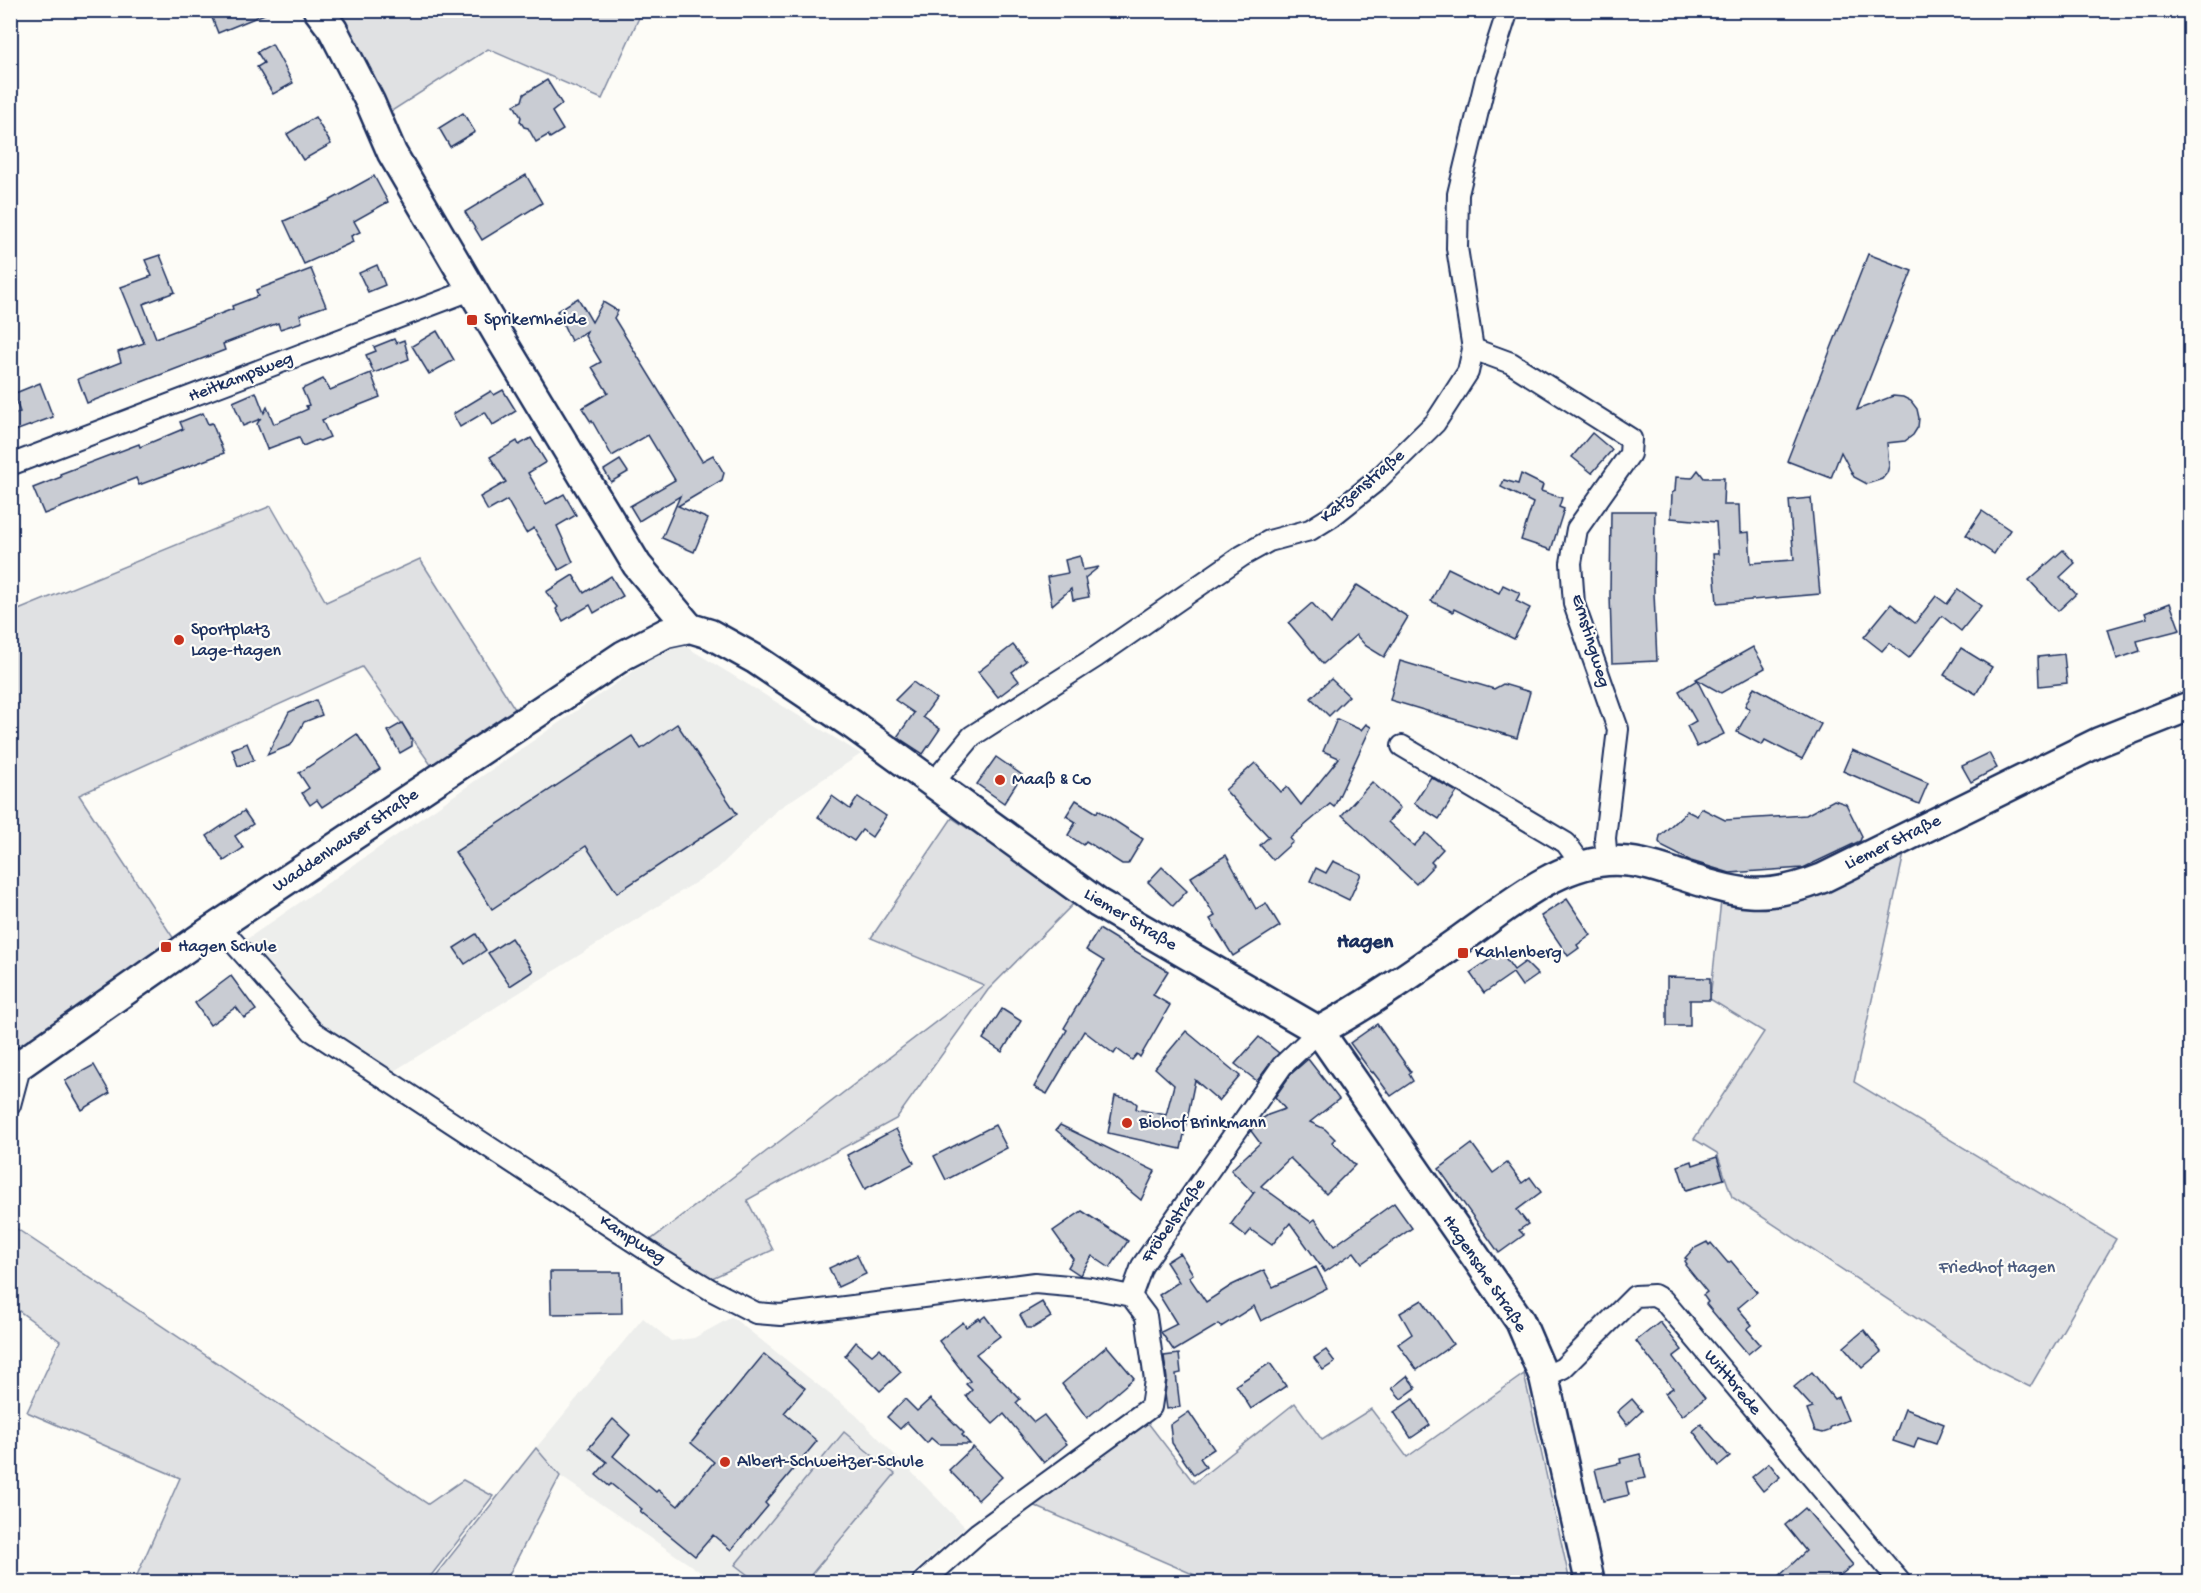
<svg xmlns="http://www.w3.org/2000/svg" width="2201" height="1593" viewBox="0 0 2201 1593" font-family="'Gochi Hand',sans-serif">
  <rect width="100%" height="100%" fill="#fdfcf7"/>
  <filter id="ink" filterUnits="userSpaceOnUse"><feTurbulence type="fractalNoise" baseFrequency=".0167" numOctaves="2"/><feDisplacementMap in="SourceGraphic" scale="12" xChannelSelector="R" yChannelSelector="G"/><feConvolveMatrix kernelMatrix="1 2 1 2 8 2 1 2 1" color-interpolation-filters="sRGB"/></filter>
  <g filter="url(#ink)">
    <!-- built -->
    <g fill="#edeeec">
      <path d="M677 641 861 754 778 809 717 869 389 1074 321 1029 247 939Z"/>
      <path d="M732 1317 856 1415 965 1527 903 1582H715L560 1476 536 1448 643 1318 671 1341 694 1338Z"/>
    </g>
    <!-- green -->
    <g fill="#e0e1e3" stroke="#7e88a0" stroke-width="1.5">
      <path d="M331 11H642L602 99 488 49 384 116Z"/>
      <path d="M271 506 326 602 420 559 520 717 436 772 362 667 79 795 176 942 34 1041 11 1053V613Z"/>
      <path d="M952 818 1076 901 988 990 896 1119 747 1200 773 1250 710 1279 648 1242 984 985 871 938Z"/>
      <path d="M1905 849 1854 1082 2116 1239 2030 1387 1992 1368 1732 1197 1717 1153 1694 1139 1764 1032 1710 999 1721 901Z"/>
      <path d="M11 1225 428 1504 463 1480 493 1496 426 1582H134L180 1478 27 1412 60 1341 11 1305Z"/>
      <path d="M1524 1374 1570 1582H1211L1030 1504 1139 1411 1194 1483 1295 1403 1322 1440 1371 1409 1407 1457Z"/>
      <path d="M844 1432 895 1474 805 1582H757L735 1565Z"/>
      <path d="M536 1448 560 1476 505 1582H430Z"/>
    </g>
    <!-- building -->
    <g fill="#c9ccd3" stroke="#1b2f5e" stroke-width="1.5">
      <path d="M209 10H272V11L218 33Z"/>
      <path d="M272 44 293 83 273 94 257 67 264 63 257 52Z"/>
      <path d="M547 80 562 104 552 112 563 130 550 138 548 135 536 142 528 128 524 127 520 121 521 117 514 105 522 101 524 94Z"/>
      <path d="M463 113 475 132 450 147 439 128Z"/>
      <path d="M315 117 331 144 303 160 287 134Z"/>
      <path d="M526 175 542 203 482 240 465 212Z"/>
      <path d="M374 176 388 202 354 221 360 232 351 236 353 242 304 264 284 221 329 201Z"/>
      <path d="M1868 254 1912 271 1857 410 1893 396 1903 397 1911 401 1917 409 1919 418 1918 427 1913 435 1905 441 1887 443 1889 466 1887 473 1882 479 1867 484 1854 477 1841 452 1831 478 1787 461Z"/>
      <path d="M160 255 175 292 143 304 156 338 233 309 232 306 258 296 256 290 311 269 326 306 300 315 302 322 280 329 278 323 223 344 225 350 87 403 78 379 121 362 118 352 144 343 121 287 152 276 145 260Z"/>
      <path d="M377 265 385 285 368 292 359 273Z"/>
      <path d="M578 298 592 322 603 302 618 311 614 318 702 461 713 455 724 473 722 480 678 506 708 519 694 552 662 538 680 496 639 521 630 506 675 480 648 435 612 456 592 421 591 422 582 408 608 393 592 367 601 362 585 336 587 331 571 341 557 311Z"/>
      <path d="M437 331 454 360 429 374 412 346Z"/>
      <path d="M394 339 396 343 404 340 409 359 374 373 366 355 376 351 374 347Z"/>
      <path d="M371 373 380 397 322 420 330 437 320 441 317 440 303 446 299 437 267 449 257 424 260 419 243 426 233 402 256 392 264 413 267 407 274 424 308 409 306 406 309 405 302 389 323 379 330 390Z"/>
      <path d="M40 383 53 417 10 433V416L20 412 13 394Z"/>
      <path d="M503 390 516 411 493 425 485 412 460 427 453 414 491 391 494 395Z"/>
      <path d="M203 413 208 424 212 423 224 453 139 485 136 478 44 514 33 488 61 477 60 474 139 444 140 447 183 429 180 422Z"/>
      <path d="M1592 433 1612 450 1592 473 1572 457Z"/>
      <path d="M531 438 546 462 528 473 546 504 564 494 576 515 557 526 573 562 559 570 534 528 526 533 507 500 488 511 480 497 506 482 490 457 517 441 519 445Z"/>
      <path d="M620 460 628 472 611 482 604 470Z"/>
      <path d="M1698 470 1704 478H1724L1723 505H1739L1740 533 1749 532 1751 563 1794 560 1789 500 1811 498 1820 594 1717 603 1713 554H1718L1716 522 1671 518 1672 493 1675 491 1676 477 1692 478Z"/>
      <path d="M1521 474 1543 485 1541 491 1562 498 1559 507 1564 509 1551 550 1521 540 1533 503 1501 487 1504 480 1518 484Z"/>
      <path d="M1611 511H1655L1654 593 1657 661 1612 663 1610 595Z"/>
      <path d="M1982 511 2010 530 1994 554 1966 535Z"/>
      <path d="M2063 550 2075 563 2060 577 2076 594 2058 611 2029 580Z"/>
      <path d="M1080 556 1083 570 1099 567 1085 578 1089 597 1073 600 1071 589 1052 605 1047 577 1068 573 1065 560Z"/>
      <path d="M1448 568 1499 593 1503 585 1520 593 1516 601 1530 608 1514 639 1454 609 1453 612 1431 601Z"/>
      <path d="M573 575 584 593 611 576 623 596 594 613 590 605 563 621 556 609 558 607 546 592Z"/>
      <path d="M1357 585 1408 617 1384 657 1366 646 1356 635 1323 664 1289 623 1312 603 1331 624Z"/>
      <path d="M1958 589 1981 606 1961 631 1942 616 1909 658 1889 643 1882 651 1864 637 1891 604 1915 623 1936 596 1947 604Z"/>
      <path d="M2170 603 2180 630 2137 641 2140 651 2117 659 2108 629 2147 618 2145 613Z"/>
      <path d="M1013 645 1026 661 1012 672 1019 681 998 697 978 672Z"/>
      <path d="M1753 647 1765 668 1721 693 1696 679Z"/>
      <path d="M1961 648 1992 667 1976 694 1944 675Z"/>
      <path d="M2064 654 2067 683 2039 686 2038 657Z"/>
      <path d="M1400 661 1494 689 1503 684 1530 692 1517 738 1390 700Z"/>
      <path d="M1331 679 1349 696 1329 716 1311 698Z"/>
      <path d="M1697 680 1724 734 1697 747 1687 726 1696 721 1679 691Z"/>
      <path d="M913 682 936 699 923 717 940 729 923 754 897 737 914 713 895 700Z"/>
      <path d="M1754 687 1821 724 1802 759 1765 740 1762 745 1737 732 1750 709 1745 706Z"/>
      <path d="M316 700 322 715 304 722 291 745 267 755 289 712Z"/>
      <path d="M1337 719 1361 730 1366 724 1371 727 1334 807 1330 804 1290 838 1293 842 1273 860 1260 845 1269 837 1225 790 1255 763 1281 792 1287 787 1301 805 1339 758 1323 751Z"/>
      <path d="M402 723 412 740V746L400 753 388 731Z"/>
      <path d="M677 724 737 814 617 893 586 846 492 909 455 852 632 736 641 749Z"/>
      <path d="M357 734 380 769 322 807 317 800 310 805 302 793 309 788 299 773Z"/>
      <path d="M247 743 254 760 238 766 232 749Z"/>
      <path d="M1852 750 1928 783 1919 804 1843 771Z"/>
      <path d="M1989 753 1997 768 1971 782 1962 766Z"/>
      <path d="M996 757 1022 775 1004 803 977 784Z"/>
      <path d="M1431 777 1457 792 1439 819 1414 803Z"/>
      <path d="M1372 782 1400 808 1388 822 1414 846 1426 833 1443 849 1431 862 1434 865 1416 884 1342 815Z"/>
      <path d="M832 796 850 809 858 797 886 816 872 837 862 830 854 841 818 817Z"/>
      <path d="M1076 800 1097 813 1098 810 1143 839 1128 864H1122L1086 841 1083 845 1068 835 1076 822 1066 816Z"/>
      <path d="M1834 800 1846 804 1862 836 1860 841 1803 868 1730 873 1691 861 1663 847 1659 842 1660 836 1687 811 1697 816 1701 808 1725 820 1806 815Z"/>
      <path d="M244 811 253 824 235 836 243 848 224 861 207 836Z"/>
      <path d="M1226 855 1256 909 1266 903 1280 926 1233 956 1210 919 1215 916 1191 877Z"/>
      <path d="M1333 861 1361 874 1349 900 1310 881 1316 868 1326 873Z"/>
      <path d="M1162 867 1187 891 1173 906 1148 882Z"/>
      <path d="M1567 899 1591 935 1577 945 1579 948 1568 956 1541 916Z"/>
      <path d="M1099 929 1168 971 1153 995 1170 1005 1140 1057 1137 1054 1132 1060 1117 1049 1114 1054 1084 1031 1047 1094 1034 1087 1067 1030 1064 1028 1104 961 1086 950Z"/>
      <path d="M476 934 486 950 465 964 454 948Z"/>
      <path d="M511 938 533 971 510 986 488 953Z"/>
      <path d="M1501 952 1514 970 1525 962 1538 975 1522 986 1513 973 1484 993 1470 973Z"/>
      <path d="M231 976 256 1010 244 1018 236 1007 210 1025 195 1003Z"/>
      <path d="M1667 977 1710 978V1000H1690V1026H1667Z"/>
      <path d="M1002 1009 1021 1021 1002 1052 983 1039Z"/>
      <path d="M1377 1024 1411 1072 1409 1074 1413 1081 1391 1096 1373 1072 1372 1073 1350 1043Z"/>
      <path d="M1186 1031 1240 1076 1219 1101 1195 1080 1181 1149 1108 1133 1115 1096 1132 1100 1137 1104 1136 1109 1166 1115 1174 1085 1155 1068Z"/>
      <path d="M1259 1037 1279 1053 1257 1081 1235 1064Z"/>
      <path d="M1308 1059 1339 1099 1310 1122 1325 1129 1335 1139 1332 1142 1355 1165 1326 1194 1290 1158 1261 1186 1311 1222 1315 1219 1334 1246 1394 1203 1412 1228 1362 1263 1354 1252 1325 1272 1290 1223 1272 1245 1251 1230 1246 1236 1231 1224 1255 1191 1253 1193 1231 1170 1260 1143 1251 1131 1257 1122 1268 1115 1285 1109 1275 1097 1291 1074Z"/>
      <path d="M94 1065 110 1093 82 1110 65 1081Z"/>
      <path d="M995 1125 1007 1148 946 1180 934 1156Z"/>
      <path d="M1060 1125 1155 1171 1141 1200 1056 1130Z"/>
      <path d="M896 1129 914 1163 865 1189 847 1155Z"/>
      <path d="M1472 1144 1493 1173 1507 1163 1522 1183 1530 1177 1541 1192 1517 1210 1528 1224 1519 1230 1524 1235 1499 1253 1439 1169Z"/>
      <path d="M1717 1157 1724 1179 1686 1190 1678 1166 1692 1161 1693 1165Z"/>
      <path d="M1082 1211 1128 1241 1110 1268 1092 1256 1080 1275 1068 1267 1073 1259 1053 1231Z"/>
      <path d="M1707 1242 1709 1245 1711 1243 1728 1263 1731 1261 1757 1292 1738 1308 1752 1325 1747 1329 1760 1344 1748 1354 1706 1304 1708 1302 1703 1295 1707 1292 1685 1265 1687 1264 1685 1261 1687 1259 1685 1258 1693 1249Z"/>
      <path d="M1180 1253 1193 1274 1189 1277 1206 1302 1232 1285 1264 1270 1273 1287 1316 1267 1327 1288 1261 1321 1254 1306 1221 1327 1219 1324 1174 1351 1161 1332 1177 1324 1159 1295 1179 1282 1166 1262Z"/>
      <path d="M857 1255 866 1274 838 1287 829 1268Z"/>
      <path d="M550 1272H621L622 1313 551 1314Z"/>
      <path d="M1422 1300 1453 1344 1417 1370 1398 1344 1412 1334 1400 1313Z"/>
      <path d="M1042 1302 1051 1317 1033 1328H1027L1020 1315Z"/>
      <path d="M985 1316 1000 1336 976 1354 1020 1399 1016 1403 1034 1422 1044 1415 1067 1444 1044 1463 1004 1414 993 1424 966 1396 972 1390 966 1384 970 1381 939 1341 963 1322 966 1327 979 1318 980 1320Z"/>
      <path d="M1660 1322 1682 1350 1673 1357 1705 1398 1682 1416 1665 1393 1673 1388 1636 1341Z"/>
      <path d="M1864 1330 1881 1352 1862 1368 1844 1347Z"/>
      <path d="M856 1342 872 1355 880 1348 901 1372 880 1391 845 1356Z"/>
      <path d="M1107 1346 1134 1378 1087 1418 1062 1384Z"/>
      <path d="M1326 1350 1335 1362 1323 1370 1314 1358Z"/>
      <path d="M764 1354 805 1388 784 1413 817 1441 765 1503 768 1506 731 1550 713 1535 695 1556 640 1511 642 1509 611 1484 609 1486 596 1475 607 1462 589 1448 613 1419 630 1435 613 1456 656 1492 658 1490 678 1506 714 1462 691 1443Z"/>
      <path d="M1179 1354 1181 1373 1176 1374 1180 1407 1167 1409 1165 1394 1167 1379 1164 1356Z"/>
      <path d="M1270 1363 1286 1386 1251 1409 1236 1385Z"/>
      <path d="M1812 1372 1834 1399 1838 1397 1848 1420 1831 1427 1829 1431 1823 1433 1815 1431 1807 1410 1813 1408 1794 1387Z"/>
      <path d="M1407 1376 1416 1388 1401 1399 1392 1388Z"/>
      <path d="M905 1399 917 1411 930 1399 964 1433 962 1435 970 1444H938L931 1438 927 1443 907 1422 900 1429 887 1417Z"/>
      <path d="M1413 1399 1430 1425 1411 1438 1394 1412Z"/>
      <path d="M1632 1399 1642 1411 1627 1425 1617 1412Z"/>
      <path d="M1905 1409 1944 1424 1936 1444 1918 1438 1914 1448 1893 1441Z"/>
      <path d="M1189 1412 1214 1449 1200 1458 1206 1467 1194 1475 1172 1443 1170 1425Z"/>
      <path d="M1701 1424 1730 1457 1719 1466 1693 1431Z"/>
      <path d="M973 1447 1002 1477 978 1500 949 1470Z"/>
      <path d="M1640 1454 1646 1478 1626 1482 1629 1495 1603 1501 1595 1469 1621 1463 1620 1459Z"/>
      <path d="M1769 1463 1780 1477 1763 1491 1752 1477Z"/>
      <path d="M1805 1508 1853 1565 1832 1582H1773L1806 1551 1785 1525Z"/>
    </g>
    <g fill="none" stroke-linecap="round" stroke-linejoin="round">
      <!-- street casing -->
      <g stroke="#1b2f5e" stroke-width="24">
        <g id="street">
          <path d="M1473 349 1511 363 1631 439 1630 454 1577 529 1571 563 1574 604 1618 729 1605 838 1607 861"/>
          <path d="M10 465 471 290"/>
          <path d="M1402 746 1566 843 1582 865"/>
          <path d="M933 783 972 736 1096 657 1242 556 1269 541 1310 530 1331 517 1375 482 1435 423 1468 372 1473 349 1457 248 1458 194 1486 78 1508 10"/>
          <path d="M219 926 312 1031 660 1259 711 1290 756 1313 781 1315 1035 1283 1091 1288 1131 1296"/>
          <path d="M10 1105 21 1064"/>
          <path d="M1544 1377 1563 1368 1635 1296 1654 1295 1663 1300 1900 1582"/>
          <path d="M923 1582 978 1533 1151 1407 1155 1380 1146 1316 1131 1296 1142 1266 1282 1066 1319 1031"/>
        </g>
      </g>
      <!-- secondary casing -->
      <g stroke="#1b2f5e" stroke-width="33">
        <g id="secondary">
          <path d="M318 10 333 30 370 102 392 153 500 338 637 565 690 628"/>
          <path d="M1319 1031C1369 1004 1417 970 1464 937 1507 907 1553 866 1607 861 1630 859 1652 865 1674 873 1735 893 1760 903 1823 878L2099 742 2190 706"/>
          <path d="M10 1068 21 1064 206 934 624 655 666 633 690 628 710 634 755 659 853 725 1098 903 1319 1031 1520 1321 1544 1377 1590 1582"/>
        </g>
      </g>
      <!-- street -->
      <use href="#street" stroke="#fdfcf7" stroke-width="20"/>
      <!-- secondary -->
      <use href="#secondary" stroke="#fdfcf7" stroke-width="28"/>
    </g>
  </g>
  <!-- markers -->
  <g fill="#c8321e" stroke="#fdfcf7" stroke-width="2">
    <rect x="466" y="314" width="12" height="12" rx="3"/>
    <circle cx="179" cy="640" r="6"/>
    <circle cx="1000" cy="780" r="6"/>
    <rect x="160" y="941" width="12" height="12" rx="3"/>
    <rect x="1457" y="947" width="12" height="12" rx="3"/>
    <circle cx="1127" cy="1123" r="6"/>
    <circle cx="725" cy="1462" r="6"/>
  </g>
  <g text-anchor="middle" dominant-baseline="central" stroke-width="4.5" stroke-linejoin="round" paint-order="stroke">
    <!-- poi labels -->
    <g font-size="18" fill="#1b2f5e" stroke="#fdfcf7" text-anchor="start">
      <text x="484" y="320">Sprikernheide</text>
      <text x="191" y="630">Sportplatz<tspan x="191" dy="21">Lage-Hagen</tspan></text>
      <text x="1012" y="780">Maaß &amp; Co</text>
      <text x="178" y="947">Hagen Schule</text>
      <text x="1475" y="953">Kahlenberg</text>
      <text x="1139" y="1123">Biohof Brinkmann</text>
      <text x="737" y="1462">Albert-Schweitzer-Schule</text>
    </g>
    <!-- street labels -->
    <g font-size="18" fill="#1b2f5e" stroke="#fdfcf7">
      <text transform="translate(241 378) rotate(-21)">Heitkampsweg</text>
      <text transform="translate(1363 487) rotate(-40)">Katzenstraße</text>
      <text transform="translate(1590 641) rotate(73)">Ernstingweg</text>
      <text transform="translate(346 841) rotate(-34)">Waddenhauser Straße</text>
      <text transform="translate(1893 843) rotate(-26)">Liemer Straße</text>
      <text transform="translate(1130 920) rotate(31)">Liemer Straße</text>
      <text transform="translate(1174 1221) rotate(-55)">Fröbelstraße</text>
      <text transform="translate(632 1240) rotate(33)">Kampweg</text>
      <text transform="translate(1484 1274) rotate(56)">Hagensche Straße</text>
      <text transform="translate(1732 1383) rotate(50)">Wittbrede</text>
    </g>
    <!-- park labels -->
    <g font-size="18" fill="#4c5c7f" stroke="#fdfcf7">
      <text x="1997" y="1268">Friedhof Hagen</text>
    </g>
    <!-- quarter labels -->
    <g font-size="21" font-weight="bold" fill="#1b2f5e" stroke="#fdfcf7">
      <text x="1365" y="943">Hagen</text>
    </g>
  </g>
  <!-- margin -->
  <rect width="2201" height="1593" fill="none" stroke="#fdfcf7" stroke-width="36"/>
  <rect x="18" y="18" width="2165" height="1557" fill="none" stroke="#1b2f5e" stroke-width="2" filter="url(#ink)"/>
</svg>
